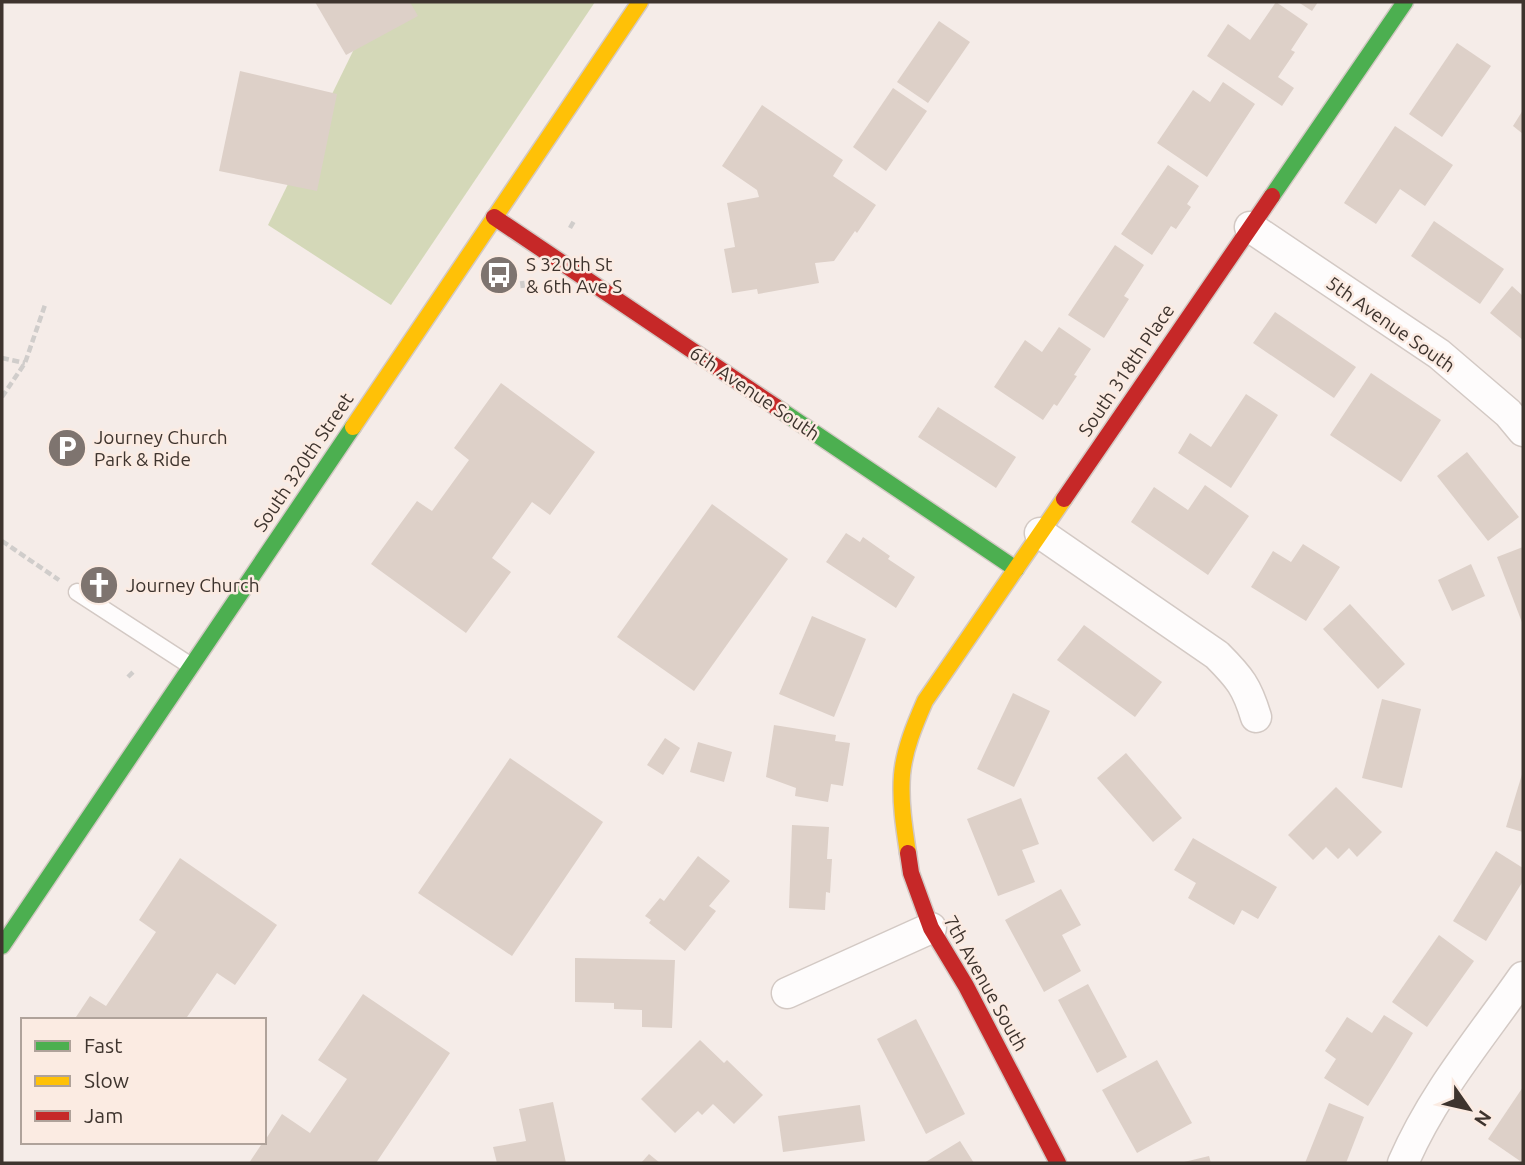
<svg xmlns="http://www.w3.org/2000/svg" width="1525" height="1165" viewBox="0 0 1525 1165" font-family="Ubuntu,sans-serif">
  <rect width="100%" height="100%" fill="#f5ece8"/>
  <!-- green -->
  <path fill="#d4d8b8" d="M377 2H595L391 305 268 225Z"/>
  <!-- building -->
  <g fill="#ddd0c8">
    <path d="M315 2H410L418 16 346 55Z"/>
    <path d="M1276 2 1308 24 1291 50 1295 52 1278 77 1294 88 1282 106 1207 56 1228 24 1250 40Z"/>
    <path d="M1298 2H1318L1312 11Z"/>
    <path d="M939 21 970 42 928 103 897 82Z"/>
    <path d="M1457 43 1491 66 1442 137 1409 114Z"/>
    <path d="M240 71 337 94 317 191 219 171Z"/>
    <path d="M1223 82 1255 104 1207 177 1157 143 1193 90 1210 102Z"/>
    <path d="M893 88 927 111 886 171 853 147Z"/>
    <path d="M762 105 843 160 833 176 876 205 857 233 855 231 834 261 815 263 819 283 758 294 757 289 732 293 724 249 735 247 727 203 759 197 757 190 722 166Z"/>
    <path d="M1523 110V134L1513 126Z"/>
    <path d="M1395 126 1453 165 1425 206 1400 189 1376 224 1344 203Z"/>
    <path d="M1168 165 1199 186 1187 204 1191 207 1176 229 1171 226 1152 255 1121 234Z"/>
    <path d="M1434 221 1504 269 1480 304 1411 256Z"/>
    <path d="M1115 245 1144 265 1124 296 1129 299 1104 338 1068 315Z"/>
    <path d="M1512 286 1523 296V340L1490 313Z"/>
    <path d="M1275 312 1356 367 1334 398 1253 343Z"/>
    <path d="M1059 327 1091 349 1074 375 1077 376 1057 406 1054 404 1043 420 994 387 1025 340 1042 352Z"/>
    <path d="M1371 373 1441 420 1401 482 1330 435Z"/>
    <path d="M501 383 595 452 550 515 532 502 492 558 511 572 466 633 371 564 417 501 432 511 469 460 454 448Z"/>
    <path d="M1246 394 1278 415 1231 488 1178 453 1190 433 1211 447Z"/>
    <path d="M938 407 1016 457 996 488 918 437Z"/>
    <path d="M1467 452 1519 517 1488 541 1437 476Z"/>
    <path d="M1205 485 1249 516 1208 575 1131 522 1154 487 1188 510Z"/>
    <path d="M712 504 788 559 694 691 617 637Z"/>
    <path d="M846 533 860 542 863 537 890 556 888 559 915 577 896 608 826 562Z"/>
    <path d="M1303 544 1340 567 1306 621 1251 587 1273 551 1291 562Z"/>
    <path d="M1523 547V625L1497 557Z"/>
    <path d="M1471 564 1485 596 1452 611 1438 580Z"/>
    <path d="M1350 604 1405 664 1378 689 1323 629Z"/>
    <path d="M812 616 866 639 834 717 779 694Z"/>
    <path d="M1084 625 1162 682 1135 717 1057 660Z"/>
    <path d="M1013 693 1050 711 1014 787 977 769Z"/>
    <path d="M1382 699 1421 709 1402 788 1362 778Z"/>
    <path d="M774 725 836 735 835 741 850 743 843 786 831 784 828 802 795 796 796 788 766 777Z"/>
    <path d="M665 738 680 748 663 775 647 765Z"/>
    <path d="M698 742 732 752 724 782 690 772Z"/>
    <path d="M1126 753 1182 818 1153 842 1097 778Z"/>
    <path d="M510 758 603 822 512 956 418 893Z"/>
    <path d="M1523 771V832L1506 827Z"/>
    <path d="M1336 787 1382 832 1357 857 1349 848 1338 859 1326 847 1313 860 1288 835Z"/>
    <path d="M1021 798 1039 844 1022 850 1035 882 998 896 967 819Z"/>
    <path d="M792 825 829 827 827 859H832L830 893 826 892 825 910 789 908Z"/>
    <path d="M1193 838 1277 887 1258 919 1242 910 1234 925 1188 898 1196 883 1174 870Z"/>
    <path d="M1496 851 1523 868V881L1486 941 1453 921Z"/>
    <path d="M698 856 730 881 709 906 716 911 685 951 649 923 651 920 645 916 660 898 664 901Z"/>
    <path d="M180 858 277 925 235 985 217 973 185 1020H74L90 996 106 1006 156 932 139 920Z"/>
    <path d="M1061 889 1081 925 1062 935 1081 971 1044 992 1005 920Z"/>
    <path d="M1439 935 1474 961 1427 1027 1392 1002Z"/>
    <path d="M575 958 675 960 672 1028 642 1027V1010L614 1009V1003L575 1002Z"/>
    <path d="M1088 984 1127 1057 1097 1073 1058 1000Z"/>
    <path d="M363 994 450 1053 376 1163H249L263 1142H264L282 1114 310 1133 347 1079 318 1060Z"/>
    <path d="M1384 1015 1413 1033 1368 1106 1324 1078 1336 1059 1325 1051 1347 1017 1372 1033Z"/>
    <path d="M916 1019 965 1114 926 1134 877 1039Z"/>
    <path d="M700 1040 724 1063 727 1060 763 1095 734 1124 713 1104 702 1115 698 1111 675 1133 641 1099Z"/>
    <path d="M1157 1060 1192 1123 1137 1153 1102 1090Z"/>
    <path d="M1523 1087V1163L1488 1139Z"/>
    <path d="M553 1102 566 1163H497L493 1147 526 1141 519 1109Z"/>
    <path d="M1329 1103 1364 1117 1346 1163H1305Z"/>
    <path d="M860 1105 865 1141 783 1152 778 1116Z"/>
    <path d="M960 1141 974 1163H924Z"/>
    <path d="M649 1154 660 1163H641Z"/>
    <path d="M1209 1156 1211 1163H1184V1162Z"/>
  </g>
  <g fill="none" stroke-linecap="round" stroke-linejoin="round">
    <!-- lane casing -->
    <g stroke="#d3c9c4" stroke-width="19">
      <path id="lane" d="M77 592 191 666"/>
    </g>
    <!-- street casing -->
    <g stroke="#d3c9c4" stroke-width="33">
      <g id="street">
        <path d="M1250 227 1439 354 1508 413 1523 431"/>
        <path d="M1040 533 1217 655C1240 678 1247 687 1256 717"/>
        <path d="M787 993 931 928"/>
        <path d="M1403 1163C1434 1092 1479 1040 1523 977"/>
      </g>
    </g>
    <!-- fast casing -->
    <g stroke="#d3c9c4" stroke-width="19">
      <g id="fast">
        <path d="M1272 196 1405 2"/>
        <path d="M776 407 1016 569"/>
        <path d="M2 946 353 427"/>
      </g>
    </g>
    <!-- slow casing -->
    <g stroke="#d3c9c4" stroke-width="19">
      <g id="slow">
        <path d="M353 427 640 2"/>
        <path d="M908 853C904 827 900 801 902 775 904 750 915 724 925 701L1064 499"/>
      </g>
    </g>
    <!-- jam casing -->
    <g stroke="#d3c9c4" stroke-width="19">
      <g id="jam">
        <path d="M494 217 776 407"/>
        <path d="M1064 499 1272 196"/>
        <path d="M908 853 911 873 931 928 966 986 1058 1163"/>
      </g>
    </g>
    <!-- path -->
    <g stroke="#d0cdcb" stroke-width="4.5" stroke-dasharray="7 3.5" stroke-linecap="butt">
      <path d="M570 228 574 221"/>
      <path d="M522 281 523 289"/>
      <path d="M2 358 25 363"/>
      <path d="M2 397 25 363 45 305"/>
      <path d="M2 541 59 580"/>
      <path d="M128 677 133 672"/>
    </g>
    <!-- lane -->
    <use href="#lane" stroke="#fefcfc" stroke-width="16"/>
    <!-- street -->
    <use href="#street" stroke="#fefcfc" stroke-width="30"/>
    <!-- fast -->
    <use href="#fast" stroke="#4caf50" stroke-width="16"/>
    <!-- slow -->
    <use href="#slow" stroke="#ffc107" stroke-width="16"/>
    <!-- jam -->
    <use href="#jam" stroke="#c62828" stroke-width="16"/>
  </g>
  <!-- icons -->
  <defs>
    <g id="bus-disc" transform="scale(2.0125)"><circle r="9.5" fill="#7e746f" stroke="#fbebe2"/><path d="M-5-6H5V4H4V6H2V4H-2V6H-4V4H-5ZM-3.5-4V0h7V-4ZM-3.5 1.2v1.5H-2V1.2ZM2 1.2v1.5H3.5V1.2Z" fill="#fff"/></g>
    <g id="parking-disc" transform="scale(2.0125)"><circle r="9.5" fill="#7e746f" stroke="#fbebe2"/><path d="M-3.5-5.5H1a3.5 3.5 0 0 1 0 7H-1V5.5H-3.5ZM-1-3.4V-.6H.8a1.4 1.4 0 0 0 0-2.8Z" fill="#fff"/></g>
    <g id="church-disc" transform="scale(2.0125)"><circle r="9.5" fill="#7e746f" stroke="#fbebe2"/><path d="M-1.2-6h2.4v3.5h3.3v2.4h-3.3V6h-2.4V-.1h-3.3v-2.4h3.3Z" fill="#fff"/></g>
  </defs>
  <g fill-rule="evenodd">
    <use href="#bus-disc" x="499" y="275"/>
    <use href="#parking-disc" x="67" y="448"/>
    <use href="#church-disc" x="99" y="585"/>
  </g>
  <g text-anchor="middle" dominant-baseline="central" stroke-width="5" stroke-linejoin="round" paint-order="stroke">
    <!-- poi labels -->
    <g font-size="19" fill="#3e342e" stroke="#fbebe2" text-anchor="start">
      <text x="526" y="264">S 320th St<tspan x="526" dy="22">&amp; 6th Ave S</tspan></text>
      <text x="94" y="437">Journey Church<tspan x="94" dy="22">Park &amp; Ride</tspan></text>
      <text x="126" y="585">Journey Church</text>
    </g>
    <!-- street labels -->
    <g font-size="19" fill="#3e342e" stroke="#fbebe2">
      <text transform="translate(1391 324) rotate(35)">5th Avenue South</text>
      <text transform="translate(1126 370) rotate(-56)">South 318th Place</text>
      <text transform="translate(755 393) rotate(34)">6th Avenue South</text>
      <text transform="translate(303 462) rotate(-56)">South 320th Street</text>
      <text transform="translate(986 983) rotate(61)">7th Avenue South</text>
    </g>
  </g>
  <!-- border -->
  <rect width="1525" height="1165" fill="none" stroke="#3e342e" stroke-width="7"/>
  <!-- legend -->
  <rect x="21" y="1018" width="245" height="126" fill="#fbebe2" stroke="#afa29a" stroke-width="2"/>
  <rect x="35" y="1041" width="35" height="10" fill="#4caf50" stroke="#afa29a" stroke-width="2"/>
  <text x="84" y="1053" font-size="21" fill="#3e342e">Fast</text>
  <rect x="35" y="1076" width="35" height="10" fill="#ffc107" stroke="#afa29a" stroke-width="2"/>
  <text x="84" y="1088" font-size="21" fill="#3e342e">Slow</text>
  <rect x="35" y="1111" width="35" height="10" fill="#c62828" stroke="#afa29a" stroke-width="2"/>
  <text x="84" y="1123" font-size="21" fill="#3e342e">Jam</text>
  <!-- north arrow -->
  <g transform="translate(1469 1109) rotate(124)" stroke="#fbebe2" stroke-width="5" paint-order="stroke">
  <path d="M0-5L12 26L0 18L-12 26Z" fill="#3e342e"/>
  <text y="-10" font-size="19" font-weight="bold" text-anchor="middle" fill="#3e342e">N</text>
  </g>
</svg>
